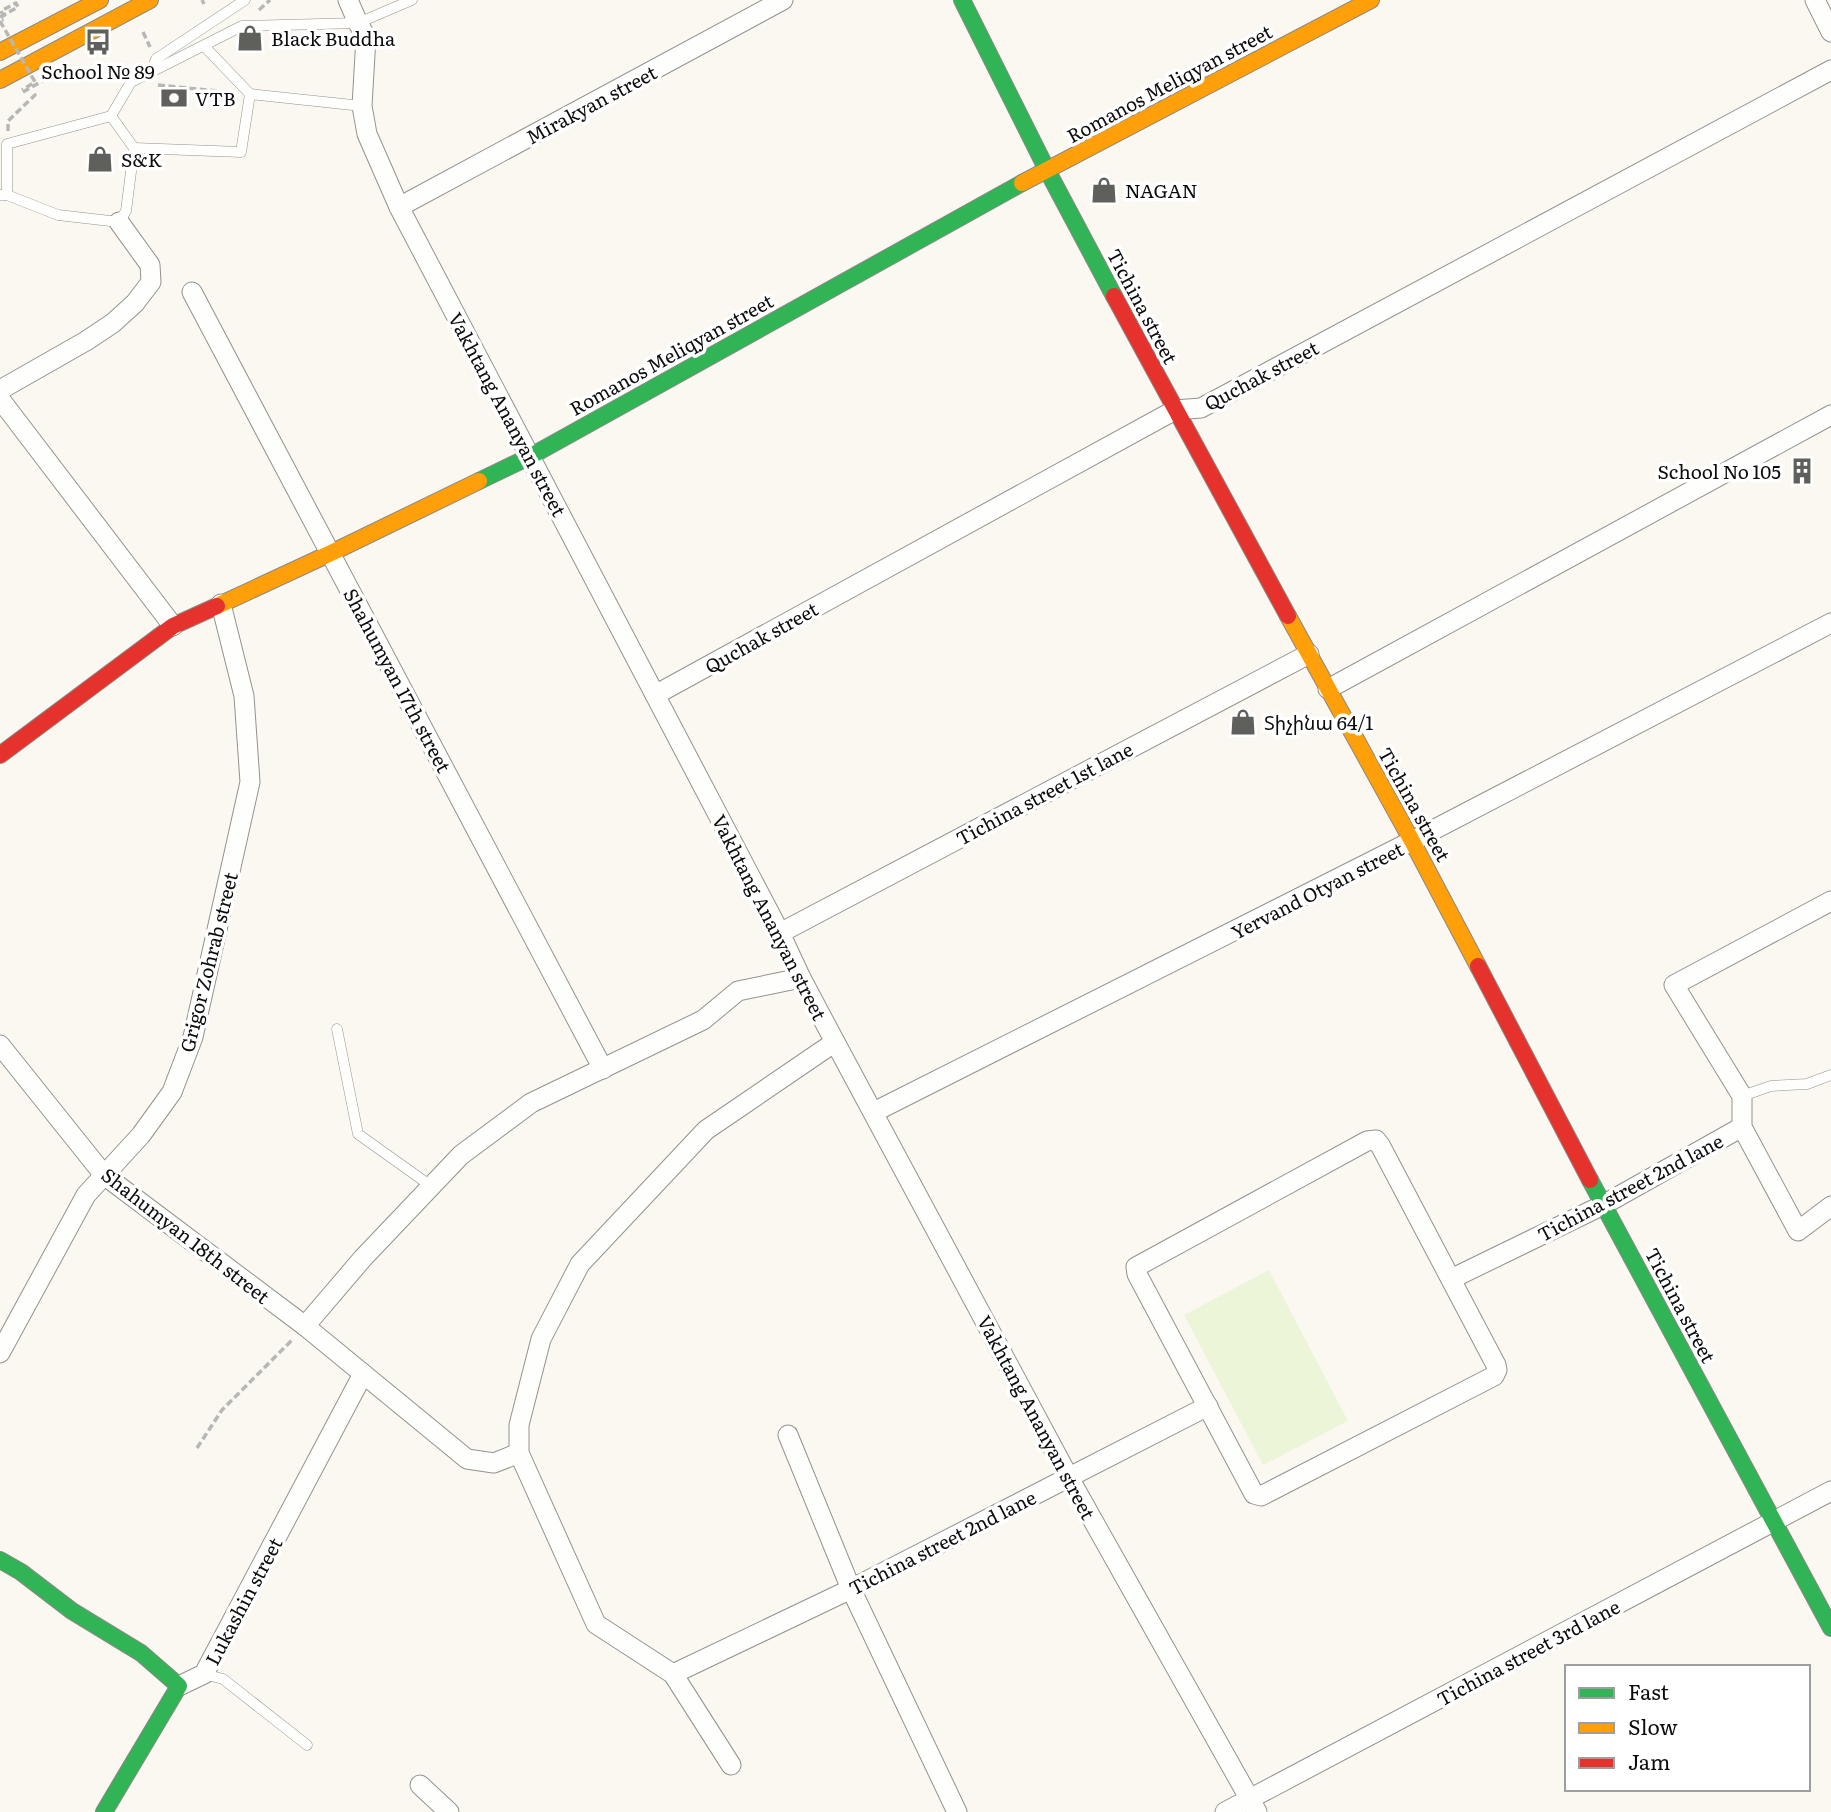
<svg xmlns="http://www.w3.org/2000/svg" width="1831" height="1812" viewBox="0 0 1831 1812" font-family="Literata,'Noto Sans Armenian',serif">
  <rect width="100%" height="100%" fill="#faf8f0"/>
  <!-- pitch -->
  <path fill="#edf5d8" d="M1269 1270 1348 1421 1263 1465 1184 1315Z"/>
  <g fill="none" stroke-linecap="round" stroke-linejoin="round">
    <!-- lane casing -->
    <g stroke="#93928f" stroke-width="11">
      <g id="lane">
        <path d="M204 46 250 94 362 106"/>
        <path d="M151 72 242 26 358 23 412 0"/>
        <path d="M134 148 241 152 250 94"/>
        <path d="M0 195H7V144L111 116 131 82 151 72 156 59 245 0"/>
        <path d="M7 195 58 215 119 222 126 211 134 148 111 116"/>
        <path d="M337 1029 358 1134 431 1186"/>
        <path d="M1742 1096 1771 1086 1807 1084 1831 1075"/>
        <path d="M204 1674 223 1679 307 1745"/>
      </g>
    </g>
    <!-- street casing -->
    <g stroke="#93928f" stroke-width="21">
      <g id="street">
        <path d="M348 0 358 23 366 37 362 106 367 134 399 207 780 933 801 978 835 1042 1068 1476 1257 1812"/>
        <path d="M1815 0 1831 32"/>
        <path d="M399 207 783 0"/>
        <path d="M192 292 603 1069"/>
        <path d="M0 390 86 341 113 323 135 303 151 282 150 265 119 222"/>
        <path d="M0 399 173 626"/>
        <path d="M1328 689 1831 415"/>
        <path d="M655 695 1175 410 1201 408 1831 70"/>
        <path d="M1831 901 1674 985 1742 1096V1127L1798 1231 1831 1206"/>
        <path d="M780 933 1309 654"/>
        <path d="M0 1045 104 1175 305 1326 467 1459 494 1463 519 1453"/>
        <path d="M874 1112 1412 841 1831 623"/>
        <path d="M1376 1140 1380 1145 1496 1365 1497 1370 1494 1376 1261 1496 1254 1494 1137 1274 1136 1267 1367 1141Z"/>
        <path d="M1451 1279 1603 1205 1742 1127"/>
        <path d="M305 1326 363 1258 461 1155 531 1103 703 1020 738 991 801 978"/>
        <path d="M0 1353 86 1195 141 1135 172 1092 193 1037 250 782 244 696 221 604"/>
        <path d="M788 1435 851 1589 957 1812"/>
        <path d="M673 1674 851 1589 1208 1406"/>
        <path d="M179 1686 204 1674 363 1374"/>
        <path d="M731 1765 673 1674 596 1624 519 1453V1425L541 1339 580 1264 706 1130 835 1042"/>
        <path d="M420 1785 449 1812"/>
        <path d="M1225 1812 1831 1491"/>
      </g>
    </g>
    <!-- fast casing -->
    <g stroke="#8a8985" stroke-width="18">
      <g id="fast">
        <path d="M962 0 1047 170 1114 296"/>
        <path d="M479 481 531 456 1022 183"/>
        <path d="M1590 1180 1831 1628"/>
        <path d="M0 1560 21 1572 72 1611 141 1653 179 1686 104 1812"/>
      </g>
    </g>
    <!-- slow casing -->
    <g stroke="#8a8985" stroke-width="18">
      <g id="slow">
        <path d="M0 52 100 0"/>
        <path d="M0 80 150 0"/>
        <path d="M1022 183 1371 0"/>
        <path d="M217 606 331 553 479 481"/>
        <path d="M1288 616 1412 841 1478 966"/>
      </g>
    </g>
    <!-- jam casing -->
    <g stroke="#8a8985" stroke-width="18">
      <g id="jam">
        <path d="M1114 296 1288 616"/>
        <path d="M0 755 173 626 217 606"/>
        <path d="M1478 966 1590 1180"/>
      </g>
    </g>
    <!-- path -->
    <g stroke="#b7b7b5" stroke-width="3.5" stroke-dasharray="7 3.5" stroke-linecap="butt">
      <path d="M202 0 204 4"/>
      <path d="M259 10 270 0"/>
      <path d="M1 11 5 19 2 20"/>
      <path d="M143 32 150 47"/>
      <path d="M158 85 227 92"/>
      <path d="M8 131V121L35 95 32 91"/>
      <path d="M197 1448 222 1410 292 1340"/>
    </g>
    <!-- lane -->
    <use href="#lane" stroke="#fefefd" stroke-width="10"/>
    <!-- street -->
    <use href="#street" stroke="#fefefd" stroke-width="19"/>
    <!-- fast -->
    <use href="#fast" stroke="#30b455" stroke-width="16"/>
    <!-- slow -->
    <use href="#slow" stroke="#ff9f0a" stroke-width="16"/>
    <!-- jam -->
    <use href="#jam" stroke="#e5322d" stroke-width="16"/>
    <!-- path-bridge -->
    <g stroke="#b7b7b5" stroke-width="3.5" stroke-dasharray="7 3.5" stroke-linecap="butt">
      <path d="M0 17 18 7 16 3 1 11"/>
      <path d="M0 21 35 82 22 90"/>
      <path d="M23 92 53 75"/>
    </g>
  </g>
  <!-- icons -->
  <defs>
    <g id="shop-bare" transform="scale(2.1)"><path d="M-5-2.5h2.3a2.7 3.5 0 0 1 5.4 0H5L5.5 6h-11ZM-1.5-2.5h3a1.5 2.3 0 0 0-3 0Z" fill="#5f5f5c" stroke="#fff" stroke-width="2.5" paint-order="stroke"/></g>
    <g id="bus-bare" transform="scale(2.1)"><path d="M-5-6H5V4H4V6H2V4H-2V6H-4V4H-5ZM-3.5-4V0h7V-4ZM-3.5 1.2v1.5H-2V1.2ZM2 1.2v1.5H3.5V1.2Z" fill="#5f5f5c" stroke="#fff" stroke-width="2.5" paint-order="stroke"/></g>
    <g id="bank-bare" transform="scale(2.1)"><path d="M-6-4H6V4H-6ZM0-2.3a2.3 2.3 0 1 0 0 4.6a2.3 2.3 0 1 0 0-4.6Z" fill="#5f5f5c" stroke="#fff" stroke-width="2.5" paint-order="stroke"/></g>
    <g id="building-bare" transform="scale(2.1)"><path d="M-4-6H4V6H1V3H-1V6H-4ZM-2.5-4.3h1.7v1.8h-1.7ZM.8-4.3h1.7v1.8H.8ZM-2.5-1h1.7V.8h-1.7ZM.8-1h1.7V.8H.8Z" fill="#5f5f5c" stroke="#fff" stroke-width="2.5" paint-order="stroke"/></g>
  </defs>
  <g fill-rule="evenodd">
    <use href="#shop-bare" x="250" y="38"/>
    <use href="#bus-bare" x="98" y="42"/>
    <use href="#bank-bare" x="174" y="98"/>
    <use href="#shop-bare" x="100" y="159"/>
    <use href="#shop-bare" x="1104" y="190"/>
    <use href="#building-bare" x="1802" y="471"/>
    <use href="#shop-bare" x="1243" y="722"/>
  </g>
  <g text-anchor="middle" dominant-baseline="central" stroke-width="7" stroke-linejoin="round" paint-order="stroke">
    <!-- poi labels -->
    <g font-size="19" fill="#0c0c0c" stroke="#fff" text-anchor="start">
      <text x="271" y="38">Black Buddha</text>
      <text x="98" y="71" text-anchor="middle">School № 89</text>
      <text x="195" y="98">VTB</text>
      <text x="121" y="159">S&amp;K</text>
      <text x="1125" y="190">NAGAN</text>
      <text x="1781" y="471" text-anchor="end">School No 105</text>
      <text x="1264" y="722">Տիչինա 64/1</text>
    </g>
    <!-- street labels -->
    <g font-size="19" fill="#0c0c0c" stroke="#fff">
      <text transform="translate(1169 83) rotate(-28)">Romanos Meliqyan street</text>
      <text transform="translate(591 104) rotate(-28)">Mirakyan street</text>
      <text transform="translate(1143 306) rotate(62)">Tichina street</text>
      <text transform="translate(671 354) rotate(-29)">Romanos Meliqyan street</text>
      <text transform="translate(1261 375) rotate(-28)">Quchak street</text>
      <text transform="translate(508 414) rotate(62)">Vakhtang Ananyan street</text>
      <text transform="translate(761 637) rotate(-29)">Quchak street</text>
      <text transform="translate(398 680) rotate(62)">Shahumyan 17th street</text>
      <text transform="translate(1044 793) rotate(-28)">Tichina street 1st lane</text>
      <text transform="translate(1415 804) rotate(61)">Tichina street</text>
      <text transform="translate(1317 890) rotate(-27)">Yervand Otyan street</text>
      <text transform="translate(770 917) rotate(63)">Vakhtang Ananyan street</text>
      <text transform="translate(208 962) rotate(-76)">Grigor Zohrab street</text>
      <text transform="translate(1630 1187) rotate(-28)">Tichina street 2nd lane</text>
      <text transform="translate(186 1235) rotate(38)">Shahumyan 18th street</text>
      <text transform="translate(1681 1305) rotate(62)">Tichina street</text>
      <text transform="translate(1037 1417) rotate(62)">Vakhtang Ananyan street</text>
      <text transform="translate(942 1542) rotate(-27)">Tichina street 2nd lane</text>
      <text transform="translate(243 1601) rotate(-62)">Lukashin street</text>
      <text transform="translate(1528 1652) rotate(-28)">Tichina street 3rd lane</text>
    </g>
  </g>
  <!-- legend -->
  <rect x="1565" y="1665" width="245" height="126" fill="#ffffff" stroke="#9e9e9e" stroke-width="2"/>
  <rect x="1579" y="1688" width="35" height="10" fill="#30b455" stroke="#9e9e9e" stroke-width="2"/>
  <text x="1628" y="1700" font-size="21" fill="#0c0c0c">Fast</text>
  <rect x="1579" y="1723" width="35" height="10" fill="#ff9f0a" stroke="#9e9e9e" stroke-width="2"/>
  <text x="1628" y="1735" font-size="21" fill="#0c0c0c">Slow</text>
  <rect x="1579" y="1758" width="35" height="10" fill="#e5322d" stroke="#9e9e9e" stroke-width="2"/>
  <text x="1628" y="1770" font-size="21" fill="#0c0c0c">Jam</text>
</svg>
